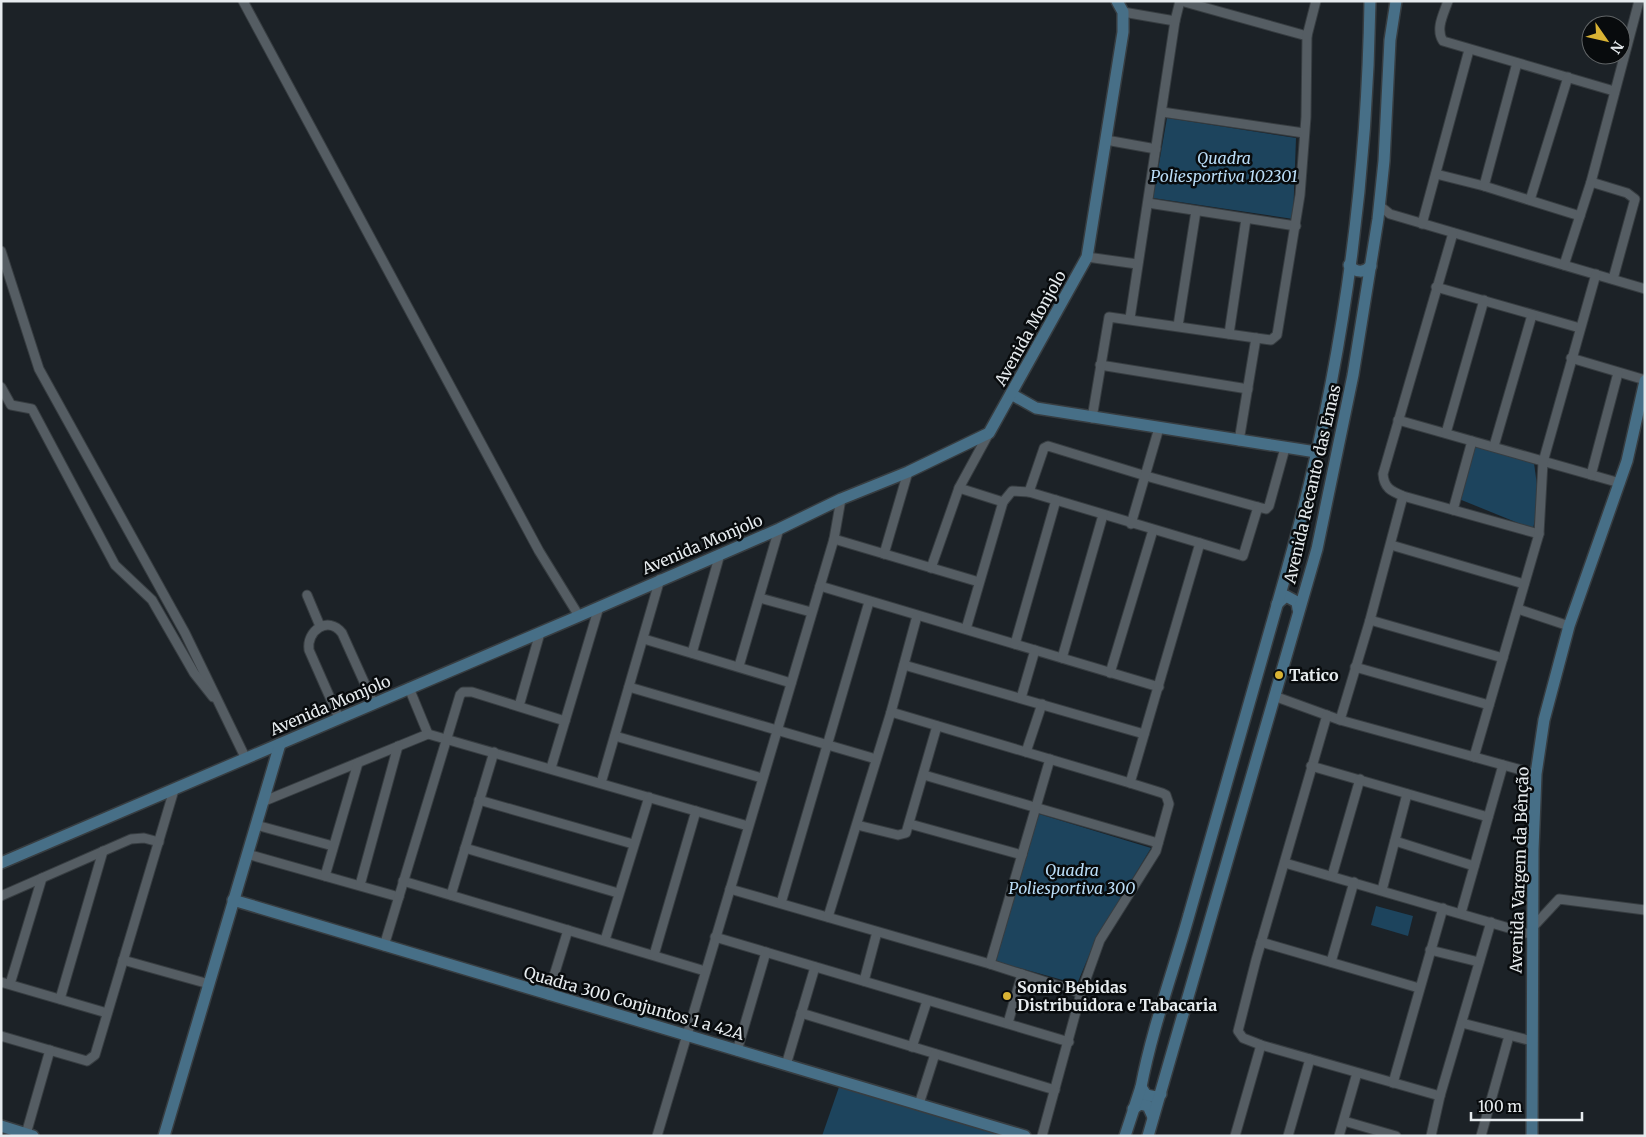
<svg xmlns="http://www.w3.org/2000/svg" width="1646" height="1137" viewBox="0 0 1646 1137" font-family="Merriweather,serif">
  <rect width="100%" height="100%" fill="#1c2227"/>
  <!-- green -->
  <g fill="#1d445d">
    <path d="M1167 118 1296 138 1293 219 1153 198Z"/>
    <path d="M1474 445 1534 463 1539 500 1533 529 1459 499Z"/>
    <path d="M1039 814 1151 848 1096 939 1077 984 994 961Z"/>
    <path d="M1376 906 1413 916 1408 936 1371 925Z"/>
    <path d="M839 1087 1004 1136H822Z"/>
  </g>
  <g fill="none" stroke-linecap="round" stroke-linejoin="round">
    <!-- street casing -->
    <g stroke="#373d41" stroke-width="11">
      <g id="street">
        <path d="M243 1 539 551 579 616"/>
        <path d="M1181 1 1307 36"/>
        <path d="M1448 1C1444 13 1435 29 1443 41L1614 91"/>
        <path d="M1123 12 1175 21"/>
        <path d="M1162 112 1304 133"/>
        <path d="M1106 140 1156 149"/>
        <path d="M1436 174 1484 186 1580 216"/>
        <path d="M1591 182 1627 193 1635 199 1613 279"/>
        <path d="M1484 186 1517 63"/>
        <path d="M1530 200 1568 77"/>
        <path d="M1148 203 1296 226"/>
        <path d="M1380 206 1390 214 1645 289"/>
        <path d="M1422 224 1469 50"/>
        <path d="M1453 233 1383 474C1384 488 1391 491 1403 496L1539 534"/>
        <path d="M1 251 39 369 185 633 246 759"/>
        <path d="M1087 257 1137 264"/>
        <path d="M1564 265 1591 182 1639 1"/>
        <path d="M1436 287 1580 328"/>
        <path d="M1130 318 1175 21 1180 1"/>
        <path d="M1178 326 1196 211"/>
        <path d="M1229 334 1246 219"/>
        <path d="M1571 358 1645 380"/>
        <path d="M1100 365 1248 389"/>
        <path d="M1 387 11 405 32 409 115 565 152 600 194 673 213 697"/>
        <path d="M1092 418 1109 317 1256 338 1271 340 1277 335 1300 195 1306 117 1307 36 1316 1"/>
        <path d="M1398 420 1620 483"/>
        <path d="M1446 433 1484 300"/>
        <path d="M1239 441 1256 338"/>
        <path d="M1494 446 1532 315"/>
        <path d="M1591 475 1618 373"/>
        <path d="M959 488 1003 502"/>
        <path d="M1029 492 1044 448 1048 446 1146 476 1258 507"/>
        <path d="M1453 510 1472 441"/>
        <path d="M1131 524 1159 428"/>
        <path d="M834 539 979 582"/>
        <path d="M1391 545 1524 584"/>
        <path d="M884 554 908 472"/>
        <path d="M931 568 959 488 989 433"/>
        <path d="M820 586 1159 687"/>
        <path d="M307 595 320 626"/>
        <path d="M760 598 811 612"/>
        <path d="M1518 609 1569 626"/>
        <path d="M1370 620 1503 658"/>
        <path d="M966 629 1003 502 1012 491 1029 492 1200 543"/>
        <path d="M644 639 791 683"/>
        <path d="M1015 644 1056 500"/>
        <path d="M692 653 720 554"/>
        <path d="M1062 658 1103 515"/>
        <path d="M904 665 1144 734"/>
        <path d="M739 666 779 529"/>
        <path d="M1355 667 1489 705"/>
        <path d="M1110 673 1153 530"/>
        <path d="M629 687 876 759"/>
        <path d="M409 688 428 734"/>
        <path d="M1274 696 1340 720 1536 774"/>
        <path d="M1021 698 1035 650"/>
        <path d="M519 706 540 633"/>
        <path d="M891 712 1130 783"/>
        <path d="M1327 715 1256 960 1238 1031 1243 1038 1261 1045 1440 1096"/>
        <path d="M339 718 309 650C306 631 328 615 342 633L374 704"/>
        <path d="M1340 720 1370 620 1403 496"/>
        <path d="M565 721 599 607"/>
        <path d="M615 736 762 778"/>
        <path d="M1026 752 1042 704"/>
        <path d="M1474 757 1539 534 1543 462 1596 274"/>
        <path d="M1311 766 1488 817"/>
        <path d="M924 775 1158 843"/>
        <path d="M601 783 660 579"/>
        <path d="M479 800 633 844"/>
        <path d="M262 802 428 734 748 826"/>
        <path d="M910 824 1022 855"/>
        <path d="M256 825 333 846"/>
        <path d="M857 825 898 835 906 833 937 726"/>
        <path d="M1395 841 1474 866"/>
        <path d="M465 848 618 893"/>
        <path d="M247 854 399 897"/>
        <path d="M1285 863 1533 935"/>
        <path d="M325 876 358 763"/>
        <path d="M1332 876 1360 779"/>
        <path d="M403 881 705 971"/>
        <path d="M360 885 398 746"/>
        <path d="M730 889 990 964 1081 993"/>
        <path d="M1382 890 1407 794"/>
        <path d="M451 895 494 752"/>
        <path d="M1 896 131 839 144 838 159 842"/>
        <path d="M781 903 869 602"/>
        <path d="M1461 913 1503 765"/>
        <path d="M828 917 891 712 917 616"/>
        <path d="M1533 927 1559 899 1645 910"/>
        <path d="M715 937 1069 1042"/>
        <path d="M605 940 649 797"/>
        <path d="M1261 942 1419 988"/>
        <path d="M384 946 460 695 463 692H472L565 721 551 768"/>
        <path d="M1430 950 1479 962"/>
        <path d="M654 955 696 811"/>
        <path d="M123 960 209 984"/>
        <path d="M1331 962 1354 882"/>
        <path d="M990 964 1050 759"/>
        <path d="M864 981 877 932"/>
        <path d="M1 982 107 1013"/>
        <path d="M10 984 42 878"/>
        <path d="M548 995 568 930"/>
        <path d="M60 999 103 851"/>
        <path d="M801 1013 1055 1090"/>
        <path d="M1008 1023 1022 974"/>
        <path d="M1462 1023 1532 1041"/>
        <path d="M1 1036 87 1061 95 1055 174 790"/>
        <path d="M912 1047 927 1001"/>
        <path d="M737 1051 766 952"/>
        <path d="M786 1065 815 967"/>
        <path d="M1393 1083 1443 908"/>
        <path d="M919 1104 935 1054"/>
        <path d="M1344 1121 1396 1136"/>
        <path d="M26 1134 50 1050"/>
        <path d="M657 1136 834 539 841 499"/>
        <path d="M1042 1136 1081 993 1100 940 1156 851 1169 804 1166 795 1162 793 1130 783 1200 543 1243 556 1258 507 1266 509 1269 506 1285 448"/>
        <path d="M1235 1136 1261 1045"/>
        <path d="M1288 1136 1310 1059"/>
        <path d="M1339 1136 1357 1073"/>
        <path d="M1431 1136 1440 1096 1491 922"/>
        <path d="M1481 1136 1509 1036"/>
      </g>
    </g>
    <!-- secondary casing -->
    <g stroke="#373d41" stroke-width="14">
      <g id="secondary">
        <path d="M1349 265C1356 273 1364 273 1371 266"/>
        <path d="M1011 394 1036 408 1316 452"/>
        <path d="M1277 604 1286 596 1297 602 1298 609"/>
        <path d="M1 863 579 616 779 529 841 499 908 472 989 433 1087 257 1123 32V12L1117 1"/>
        <path d="M233 900 1025 1136"/>
        <path d="M1141 1087 1146 1095 1156 1097 1161 1094"/>
        <path d="M1133 1109 1140 1104 1148 1106 1153 1117"/>
        <path d="M1 1126 33 1136"/>
        <path d="M164 1136 280 744"/>
        <path d="M1125 1136 1141 1087C1152 1029 1173 972 1189 915 1222 800 1255 685 1287 570 1339 386 1367 192 1370 1"/>
        <path d="M1148 1136 1317 549 1353 375 1378 219 1384 161 1390 40 1396 1"/>
        <path d="M1532 1136 1533 850 1536 774 1544 720 1569 626 1627 461 1645 381"/>
      </g>
    </g>
    <!-- street -->
    <use href="#street" stroke="#555d63" stroke-width="9"/>
    <!-- secondary -->
    <use href="#secondary" stroke="#476f87" stroke-width="11"/>
  </g>
  <!-- markers -->
  <g fill="#d9b334" stroke="#080b0d" stroke-width="2">
    <circle cx="1279" cy="675" r="5"/>
    <circle cx="1007" cy="996" r="5"/>
  </g>
  <g text-anchor="middle" dominant-baseline="central" stroke-width="5" stroke-linejoin="round" paint-order="stroke">
    <!-- park labels -->
    <g font-size="16" font-style="italic" fill="#b9dcf6" stroke="#080b0d">
      <text x="1224" y="158">Quadra<tspan x="1224" dy="18">Poliesportiva 102301</tspan></text>
      <text x="1072" y="870">Quadra<tspan x="1072" dy="18">Poliesportiva 300</tspan></text>
    </g>
    <!-- street labels -->
    <g font-size="16" fill="#e6ebee" stroke="#080b0d">
      <text transform="translate(1030 328) rotate(-61)">Avenida Monjolo</text>
      <text transform="translate(1312 484) rotate(-77)">Avenida Recanto das Emas</text>
      <text transform="translate(702 544) rotate(-23)">Avenida Monjolo</text>
      <text transform="translate(330 705) rotate(-23)">Avenida Monjolo</text>
      <text transform="translate(1519 870) rotate(-88)">Avenida Vargem da Bênção</text>
      <text transform="translate(634 1003) rotate(16)">Quadra 300 Conjuntos 1 a 42A</text>
    </g>
    <!-- poi labels -->
    <g font-size="16" font-weight="bold" fill="#e6ebee" stroke="#080b0d" text-anchor="start">
      <text x="1289" y="675">Tatico</text>
      <text x="1017" y="987">Sonic Bebidas<tspan x="1017" dy="18">Distribuidora e Tabacaria</tspan></text>
    </g>
  </g>
  <!-- border -->
  <rect width="1646" height="1137" fill="none" stroke="#e6ebee" stroke-width="5"/>
  <!-- north arrow -->
  <g transform="translate(1606 40) rotate(124)"><circle r="24" fill="#080b0d" stroke="#616567"/>
  <path d="M0-4L9 19L0 12L-9 19Z" fill="#d9b334"/>
  <text y="-8" font-size="14" font-weight="bold" text-anchor="middle" fill="#e6ebee">N</text>
  </g>
  <!-- scale -->
  <path d="M1471 1112v8h111v-8" fill="none" stroke="#e6ebee" stroke-width="2.5"/>
  <text x="1478" y="1112" font-size="15" fill="#e6ebee" stroke="#080b0d" stroke-width="4" paint-order="stroke">100 m</text>
</svg>
